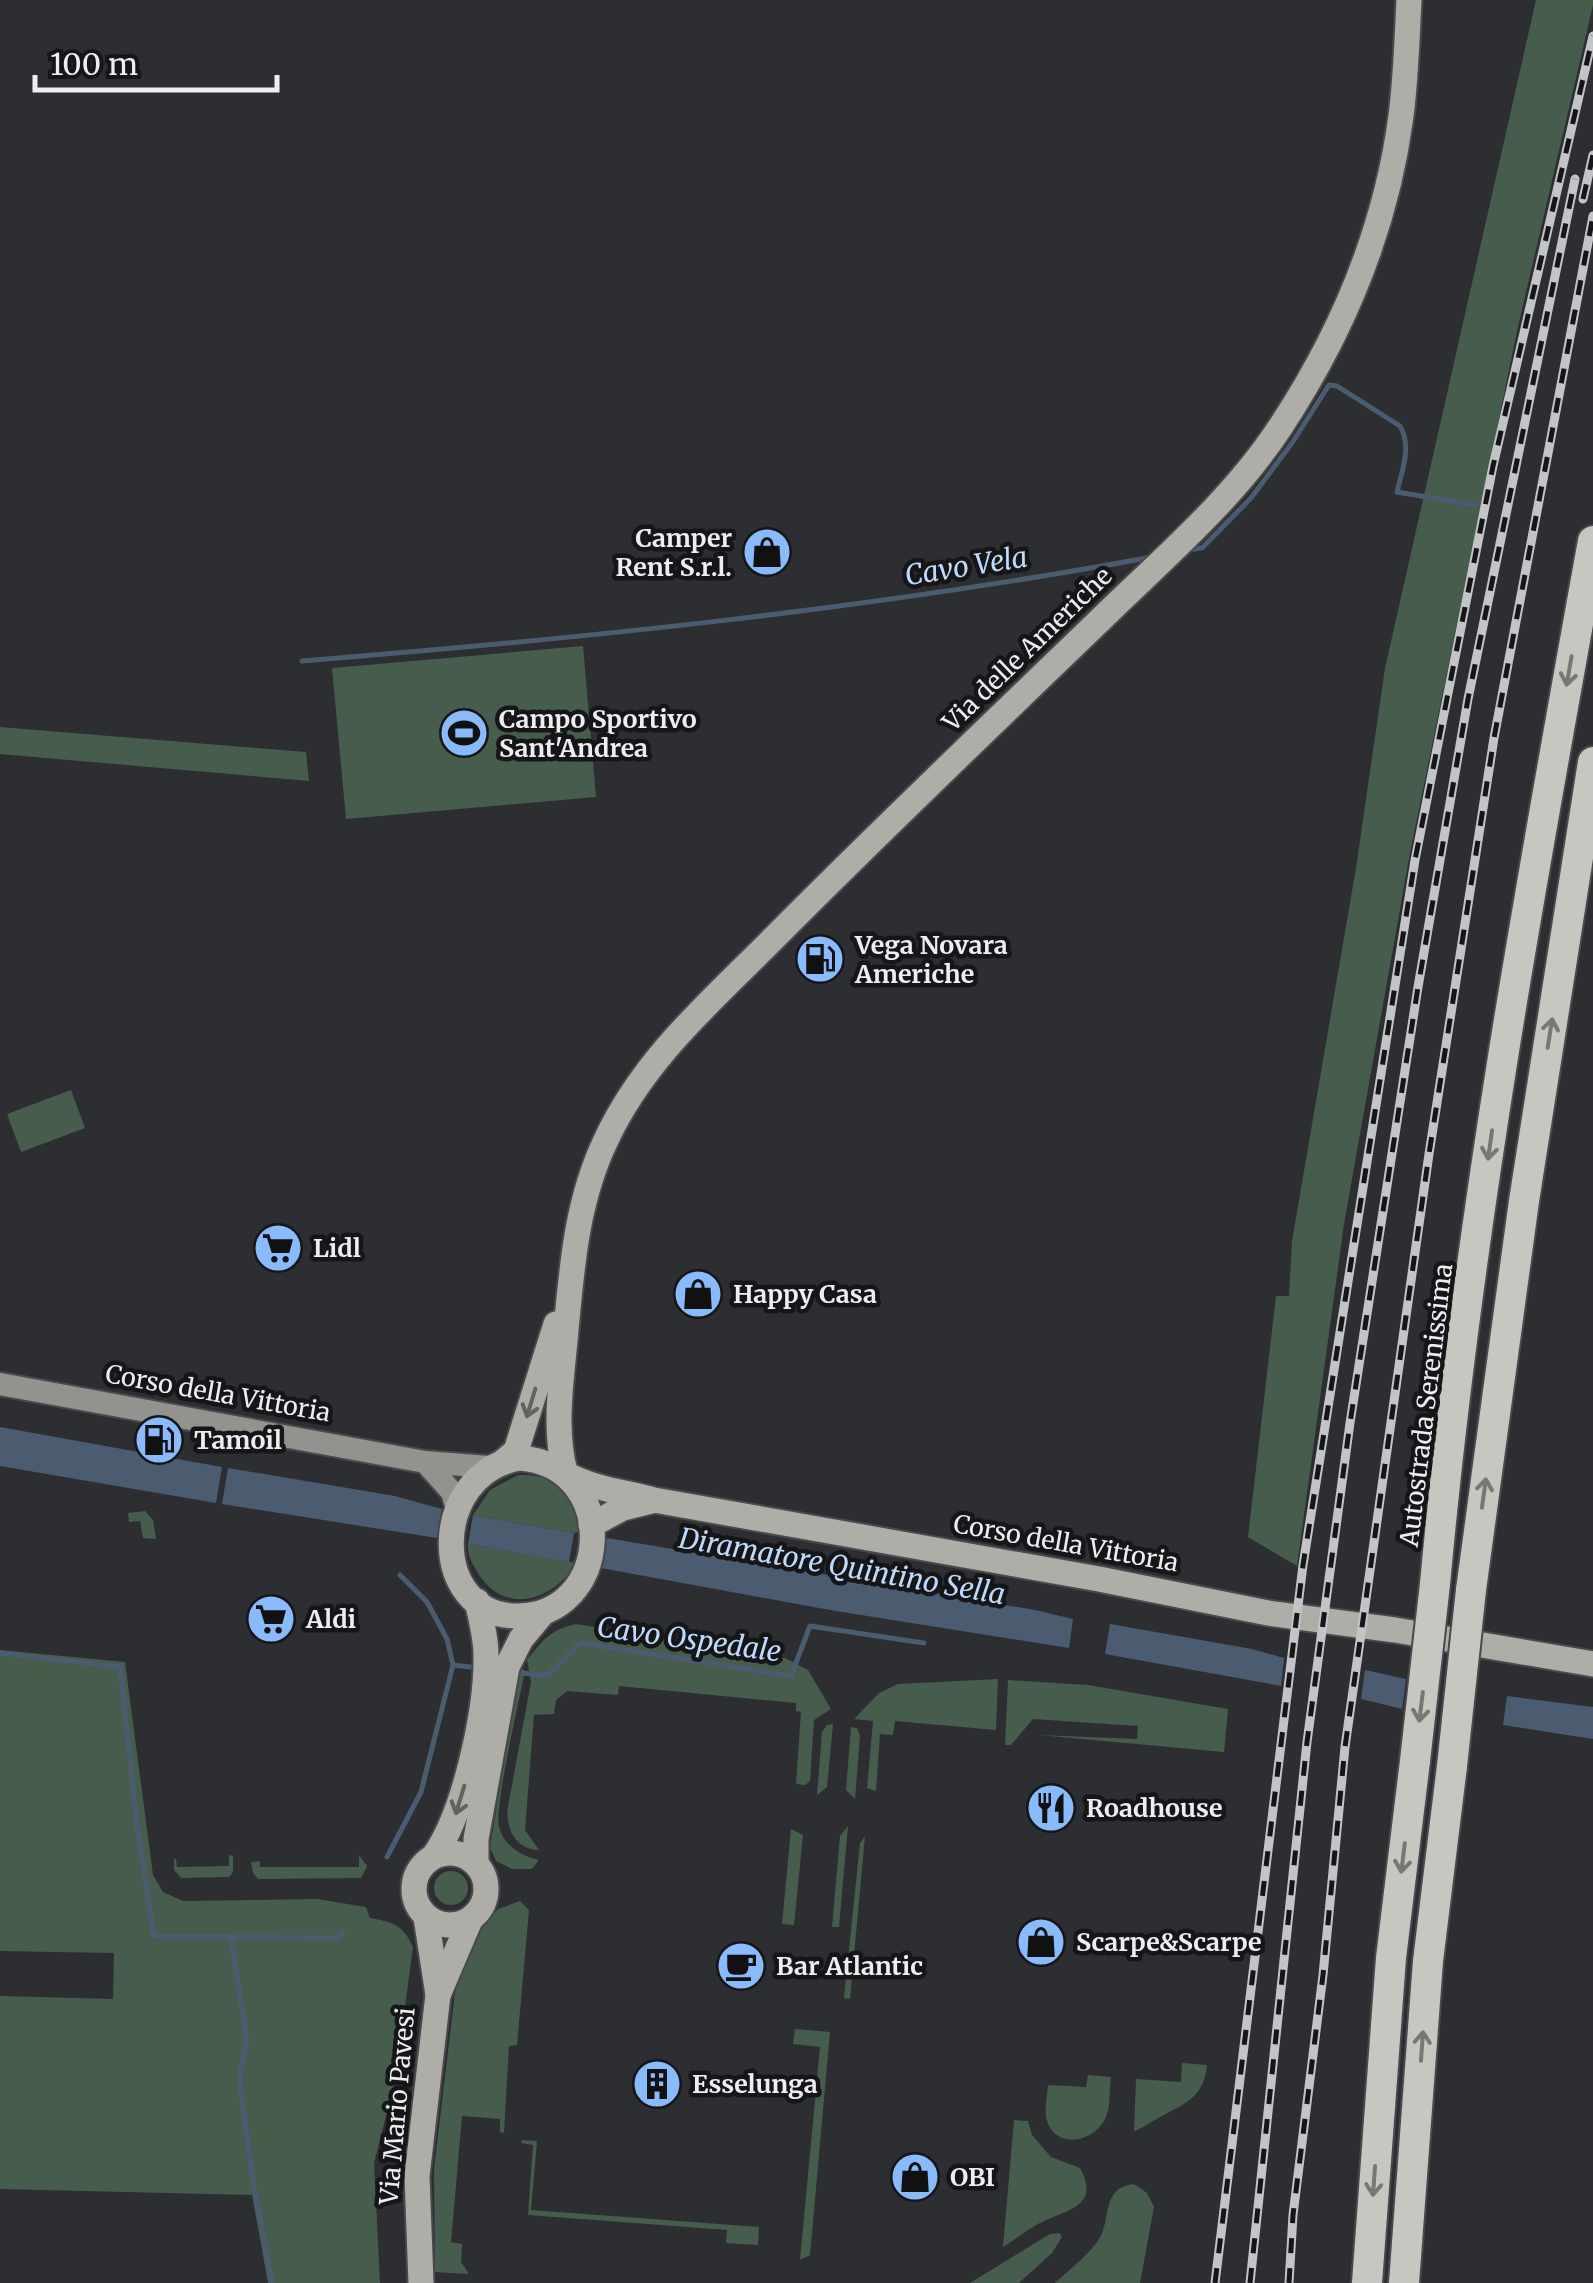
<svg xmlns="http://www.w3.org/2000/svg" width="1593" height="2283" viewBox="0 0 1593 2283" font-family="Merriweather,serif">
  <rect width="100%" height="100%" fill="#2d2e32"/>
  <!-- green -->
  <g fill="#465c4d">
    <path d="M1536 0H1593V5L1517 331 1410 853 1344 1224 1297 1566 1248 1537 1276 1296H1289L1292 1241 1356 868 1385 668Z"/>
    <path d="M583 646 596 797 346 819 332 668Z"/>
    <path d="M0 727 306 752 309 781 0 754Z"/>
    <path d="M71 1090 85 1128 21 1152 7 1114Z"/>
    <path d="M518 1475C560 1474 573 1494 582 1531L574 1533 473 1515 490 1490Z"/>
    <path d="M145 1511 153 1520 156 1539 143 1538 140 1521 129 1522 128 1513Z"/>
    <path d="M468 1544 576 1563C554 1600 505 1617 478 1573 472 1563 467 1555 468 1544Z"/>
    <path d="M576 1624 785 1658 808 1670 831 1709 814 1720 810 1781 805 1785 796 1784 801 1712 796 1711V1703L619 1686 618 1695 567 1691 556 1700 554 1714 534 1715 525 1830 539 1850C517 1849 508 1833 507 1812L531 1682 527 1660C542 1641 551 1629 576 1624Z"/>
    <path d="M0 1650 125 1662 153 1875 163 1892 183 1901 317 1899 366 1907 370 1918C393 1922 403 1925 413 1947L395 2081 374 2163 380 2283H268L252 2195 0 2189V1996L113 1999 114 1953 0 1951Z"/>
    <path d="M520 1667 525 1671C520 1697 494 1808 499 1827 504 1846 521 1856 539 1860L532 1869H512L496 1861 490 1847Z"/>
    <path d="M998 1679 996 1730 895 1721 893 1735 880 1734 876 1791 867 1788 873 1721 854 1719 879 1693 898 1684Z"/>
    <path d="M1008 1680 1088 1685 1228 1709 1224 1752 1039 1735 1137 1739 1138 1726 1033 1719 1011 1745H1005Z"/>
    <path d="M833 1724 827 1787 817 1795 822 1732 827 1725Z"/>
    <path d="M851 1727 857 1728 860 1736 855 1799 846 1790Z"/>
    <path d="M848 1826 839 1927H832L840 1836Z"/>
    <path d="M791 1829 803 1835 794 1925 782 1924Z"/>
    <path d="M865 1836 850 1999 844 1998 860 1843Z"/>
    <path d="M229 1855 233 1856V1872L229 1877 181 1878 174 1870V1859H176L177 1867 229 1866Z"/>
    <path d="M359 1855 367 1866 361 1878 258 1879 253 1873 251 1862 260 1861V1867H359Z"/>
    <circle cx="451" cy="1888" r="17"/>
    <path d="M520 1901 529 1910 517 2045 509 2046 504 2133 500 2132V2119L462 2116 451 2242 462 2244 461 2262 469 2274 435 2272 434 2169 455 1993 464 1956 474 1936 498 1909Z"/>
    <path d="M795 2029 830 2032 810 2255 800 2260 820 2047 793 2044Z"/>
    <path d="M1182 2063 1207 2065C1204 2096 1187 2103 1162 2116 1152 2121 1144 2128 1134 2131L1136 2079 1181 2082Z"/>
    <path d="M1088 2075 1111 2077C1109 2089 1111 2106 1106 2117 1095 2143 1053 2151 1046 2117 1045 2107 1047 2095 1048 2085L1086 2087Z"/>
    <path d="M1014 2120 1028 2121 1032 2135 1051 2157 1080 2168C1098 2202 1075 2208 1051 2218 1034 2224 1018 2238 1003 2247Z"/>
    <path d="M522 2140 537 2141 531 2210 759 2227 758 2245 726 2243 727 2230 528 2215 533 2145 521 2143Z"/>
    <path d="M1134 2184 1147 2193 1154 2207 1140 2283H1055C1069 2270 1086 2257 1097 2242 1113 2222 1099 2188 1134 2184Z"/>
    <path d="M1059 2233 1062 2237 1052 2253 1019 2283H970L1050 2234Z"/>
  </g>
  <!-- water -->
  <g fill="#4b5c71">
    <path d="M0 1427 222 1467 216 1503 0 1466Z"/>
    <path d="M228 1468 395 1496 442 1509 437 1538 222 1504Z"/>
    <path d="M473 1515 574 1533 569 1562 468 1544Z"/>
    <path d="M607 1538 1035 1610 1073 1619 1069 1648 830 1610 601 1568Z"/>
    <path d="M1110 1624 1252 1649 1284 1658 1281 1686 1105 1654Z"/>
    <path d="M1365 1670 1406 1679 1402 1709 1361 1699Z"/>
    <path d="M1507 1696 1593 1707V1739L1503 1725Z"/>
  </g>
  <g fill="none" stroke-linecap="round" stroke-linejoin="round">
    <!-- stream -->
    <g stroke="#4b5c71" stroke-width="5">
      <path d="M1187 550 1202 548 1251 498 1292 443 1329 385 1337 386 1400 426C1412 446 1402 471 1397 492L1475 505"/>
      <path d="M302 661C587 638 871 609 1152 557"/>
      <path d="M0 1653 120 1667 137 1825 154 1936 338 1938 343 1931"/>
      <path d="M453 1665 479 1668"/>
      <path d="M515 1672 547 1676 580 1643 791 1676 810 1626 924 1643"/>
      <path d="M387 1857 421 1792 453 1665 447 1639 427 1602 400 1575"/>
      <path d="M231 1937 247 2040 239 2077 253 2182 272 2283"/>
    </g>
    <!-- secondary casing -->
    <g stroke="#48494d" stroke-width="26">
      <g id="secondary">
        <path d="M0 1384 425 1462 489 1467"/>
        <path d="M425 1462 452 1492 457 1509"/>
      </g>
    </g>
    <!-- primary casing -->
    <g stroke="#48494d" stroke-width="29">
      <g id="primary">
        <path d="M520 1458C622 1466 612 1618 516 1616 429 1615 429 1473 520 1458Z"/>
        <path d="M504 1461 516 1451 556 1324"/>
        <path d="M565 1472C553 1426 562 1377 566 1330 572 1265 577 1200 606 1140 643 1060 709 1003 770 942 877 834 987 729 1096 624 1159 562 1230 503 1279 429 1342 334 1386 229 1401 116 1406 78 1407 38 1409 0"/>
        <path d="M568 1475C595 1489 624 1492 654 1500L1099 1579 1268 1613 1395 1630 1593 1664"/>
        <path d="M591 1525 623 1508 651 1501"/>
        <circle cx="450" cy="1889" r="36"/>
        <path d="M434 1856C465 1812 487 1709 486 1655 486 1637 481 1619 477 1601"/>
        <path d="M476 1864V1839L507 1667 521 1639 542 1614"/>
        <path d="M438 1995 470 1920"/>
        <path d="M421 2283 417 2176 438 1995 426 1917"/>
      </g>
    </g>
    <!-- highway casing -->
    <g stroke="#48494d" stroke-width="34">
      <g id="highway">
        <path d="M1435 1584C1467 1234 1530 887 1593 541"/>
        <path d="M1471 1590 1524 1201 1593 762"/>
        <path d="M1367 2283 1391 1958 1415 1761"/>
        <path d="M1404 2283 1428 1961 1452 1766"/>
      </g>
    </g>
    <!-- secondary -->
    <use href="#secondary" stroke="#93928e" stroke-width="22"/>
    <!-- primary -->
    <use href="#primary" stroke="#afada8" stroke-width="25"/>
    <!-- highway -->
    <use href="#highway" stroke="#c8c6c0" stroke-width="30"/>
    <!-- rail casing -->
    <g stroke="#c3c4c7" stroke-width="9">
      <g id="rail">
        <path d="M1583 199 1593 155"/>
        <path d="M1215 2283 1303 1565 1415 860 1493 466 1593 36"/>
        <path d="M1250 2283 1307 1742 1350 1423 1418 987 1468 699 1575 179"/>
        <path d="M1289 2283 1293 2215 1323 1975 1345 1747 1429 1154 1494 738 1593 216"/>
      </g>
    </g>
    <!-- rail -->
    <use href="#rail" stroke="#161618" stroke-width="5" stroke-dasharray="15" stroke-linecap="butt"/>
    <!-- highway-bridge casing -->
    <g stroke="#48494d" stroke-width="34" stroke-linecap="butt">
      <g id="highway-bridge">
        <path d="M1415 1761 1435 1584"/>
        <path d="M1452 1766 1471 1590"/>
      </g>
    </g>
    <!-- highway-bridge -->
    <use href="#highway-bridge" stroke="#c8c6c0" stroke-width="30"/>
  </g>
  <!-- one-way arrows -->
  <defs><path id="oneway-shaft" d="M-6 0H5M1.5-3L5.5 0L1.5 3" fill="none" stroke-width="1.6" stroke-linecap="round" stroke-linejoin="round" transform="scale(2.5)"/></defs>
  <g stroke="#787774">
    <use href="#oneway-shaft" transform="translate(1569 671) rotate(100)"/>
    <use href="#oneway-shaft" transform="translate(1550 1033) rotate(-81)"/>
    <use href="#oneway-shaft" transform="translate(1490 1145) rotate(98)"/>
    <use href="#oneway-shaft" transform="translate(1484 1493) rotate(-82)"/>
    <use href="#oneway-shaft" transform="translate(1421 1707) rotate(97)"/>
    <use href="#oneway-shaft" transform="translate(1403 1858) rotate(97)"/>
    <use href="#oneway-shaft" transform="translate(1422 2046) rotate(-86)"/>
    <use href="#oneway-shaft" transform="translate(1374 2181) rotate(94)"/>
  </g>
  <g stroke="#626260">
    <use href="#oneway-shaft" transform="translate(531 1403) rotate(107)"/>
    <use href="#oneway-shaft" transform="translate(460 1800) rotate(107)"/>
  </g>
  <!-- icons -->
  <defs>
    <g id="shop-disc" transform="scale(2.5)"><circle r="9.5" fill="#89bafc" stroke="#161618"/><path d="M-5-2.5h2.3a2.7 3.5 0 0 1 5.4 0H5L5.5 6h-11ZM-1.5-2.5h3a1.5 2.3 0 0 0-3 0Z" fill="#111"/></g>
    <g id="stadium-disc" transform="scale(2.5)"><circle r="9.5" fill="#89bafc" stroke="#161618"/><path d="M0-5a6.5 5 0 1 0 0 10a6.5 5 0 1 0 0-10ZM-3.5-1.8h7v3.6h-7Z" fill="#111"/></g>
    <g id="fuel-disc" transform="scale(2.5)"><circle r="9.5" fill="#89bafc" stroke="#161618"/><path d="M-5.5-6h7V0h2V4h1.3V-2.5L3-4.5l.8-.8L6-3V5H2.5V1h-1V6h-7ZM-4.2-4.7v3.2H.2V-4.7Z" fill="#111"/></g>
    <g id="supermarket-disc" transform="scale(2.5)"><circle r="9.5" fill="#89bafc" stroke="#161618"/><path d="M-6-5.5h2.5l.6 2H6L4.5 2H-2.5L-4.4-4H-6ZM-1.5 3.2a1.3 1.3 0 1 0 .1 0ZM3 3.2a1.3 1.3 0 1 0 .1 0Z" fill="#111"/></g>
    <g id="restaurant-disc" transform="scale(2.5)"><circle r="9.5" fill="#89bafc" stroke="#161618"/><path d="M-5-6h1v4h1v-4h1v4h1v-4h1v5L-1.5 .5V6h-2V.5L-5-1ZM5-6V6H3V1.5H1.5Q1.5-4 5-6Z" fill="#111"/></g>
    <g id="cafe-disc" transform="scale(2.5)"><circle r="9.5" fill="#89bafc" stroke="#161618"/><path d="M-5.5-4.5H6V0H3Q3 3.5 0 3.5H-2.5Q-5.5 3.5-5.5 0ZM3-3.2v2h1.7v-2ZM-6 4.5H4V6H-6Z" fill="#111"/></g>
    <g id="building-disc" transform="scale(2.5)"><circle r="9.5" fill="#89bafc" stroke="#161618"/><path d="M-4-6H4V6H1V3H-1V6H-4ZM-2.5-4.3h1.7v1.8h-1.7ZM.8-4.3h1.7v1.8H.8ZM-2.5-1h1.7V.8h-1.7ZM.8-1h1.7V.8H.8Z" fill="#111"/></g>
  </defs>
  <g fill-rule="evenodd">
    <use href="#shop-disc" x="767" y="552"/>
    <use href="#stadium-disc" x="464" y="733"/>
    <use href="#fuel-disc" x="820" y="959"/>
    <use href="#supermarket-disc" x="278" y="1248"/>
    <use href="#shop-disc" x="698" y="1294"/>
    <use href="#fuel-disc" x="159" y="1440"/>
    <use href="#supermarket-disc" x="271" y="1619"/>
    <use href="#restaurant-disc" x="1051" y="1808"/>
    <use href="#shop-disc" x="1041" y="1942"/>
    <use href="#cafe-disc" x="741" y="1966"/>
    <use href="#building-disc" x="657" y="2084"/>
    <use href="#shop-disc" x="915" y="2177"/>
  </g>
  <g text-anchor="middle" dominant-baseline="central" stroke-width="9" stroke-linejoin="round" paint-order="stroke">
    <!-- poi labels -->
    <g font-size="25" font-weight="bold" fill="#edeef1" stroke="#161618" text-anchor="start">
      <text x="732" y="538" text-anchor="end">Camper<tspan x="732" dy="29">Rent S.r.l.</tspan></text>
      <text x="499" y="719">Campo Sportivo<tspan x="499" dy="29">Sant'Andrea</tspan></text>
      <text x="855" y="945">Vega Novara<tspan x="855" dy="29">Americhe</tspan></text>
      <text x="313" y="1248">Lidl</text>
      <text x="733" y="1294">Happy Casa</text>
      <text x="194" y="1440">Tamoil</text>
      <text x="306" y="1619">Aldi</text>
      <text x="1086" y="1808">Roadhouse</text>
      <text x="1076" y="1942">Scarpe&amp;Scarpe</text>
      <text x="776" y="1966">Bar Atlantic</text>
      <text x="692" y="2084">Esselunga</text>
      <text x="950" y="2177">OBI</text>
    </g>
    <!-- street labels -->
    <g font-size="25" fill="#edeef1" stroke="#161618">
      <text transform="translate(1027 649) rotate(-44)">Via delle Americhe</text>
      <text transform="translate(218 1393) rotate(10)">Corso della Vittoria</text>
      <text transform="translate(1426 1405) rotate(-83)">Autostrada Serenissima</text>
      <text transform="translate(1066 1543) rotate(10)">Corso della Vittoria</text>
      <text transform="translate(397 2106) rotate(-85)">Via Mario Pavesi</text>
    </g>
    <!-- water labels -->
    <g font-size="28" font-style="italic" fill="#bfdafd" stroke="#161618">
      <text transform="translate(966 566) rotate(-9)">Cavo Vela</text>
      <text transform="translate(842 1566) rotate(10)">Diramatore Quintino Sella</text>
      <text transform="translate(689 1639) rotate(8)">Cavo Ospedale</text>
    </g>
  </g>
  <!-- scale -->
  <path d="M35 75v15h242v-15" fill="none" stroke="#edeef1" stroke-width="5"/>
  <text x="50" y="75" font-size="30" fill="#edeef1" stroke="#161618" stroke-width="8" paint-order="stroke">100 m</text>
</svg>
